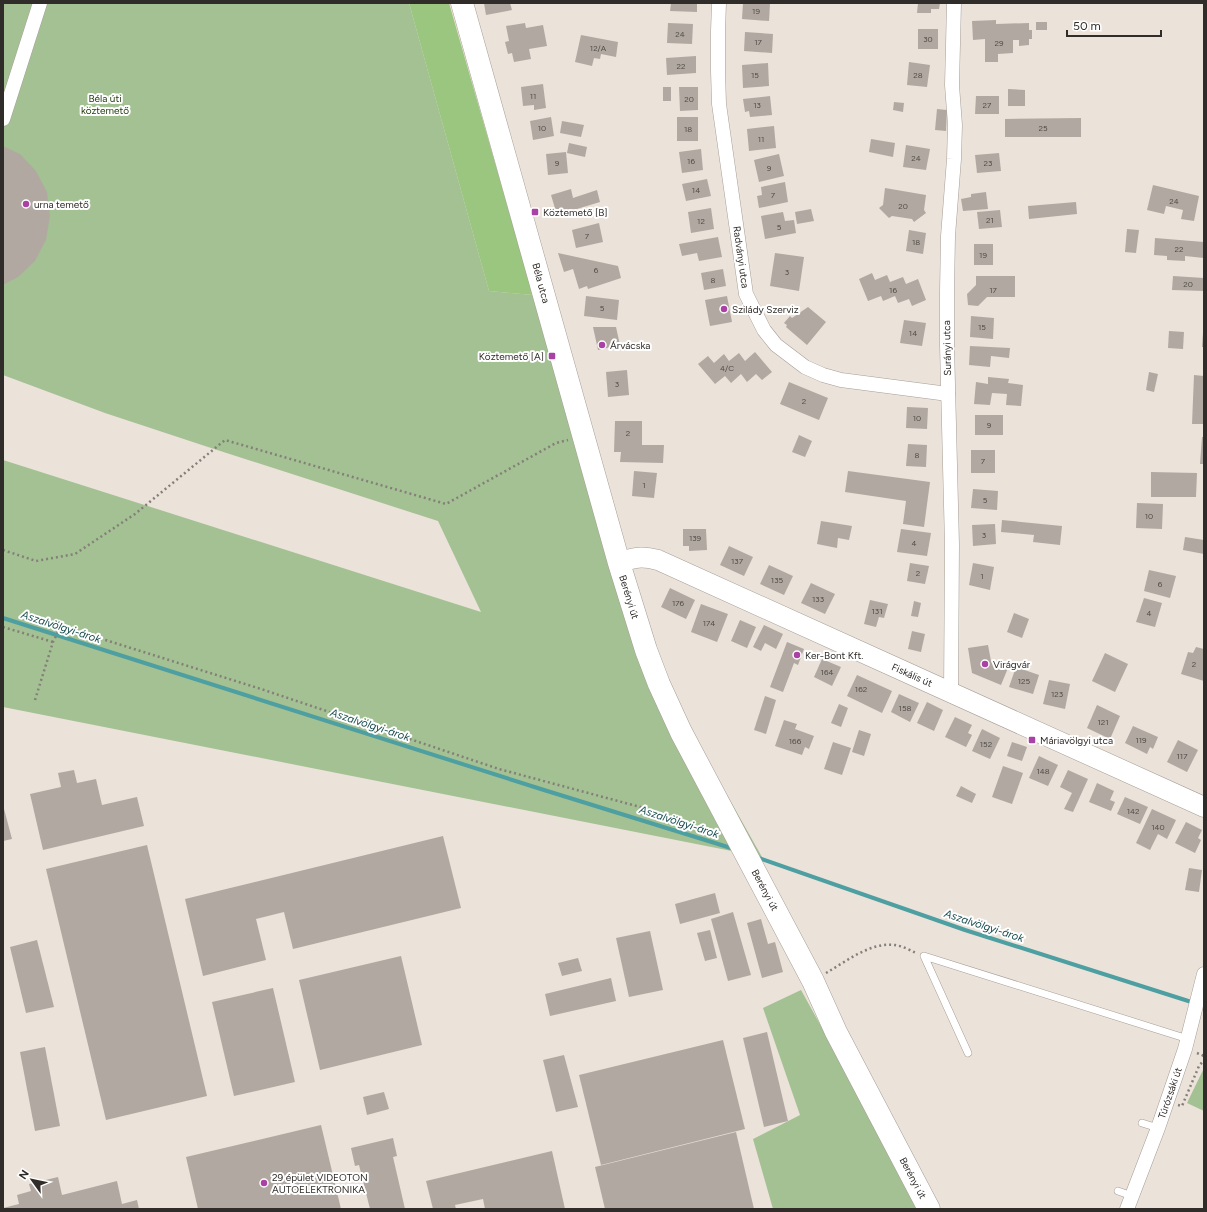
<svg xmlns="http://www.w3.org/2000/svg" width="1207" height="1212" viewBox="0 0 1207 1212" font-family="Figtree,sans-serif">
  <rect width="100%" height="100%" fill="#ebe2da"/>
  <!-- green -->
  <g fill="#a3c192">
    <path d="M3 3H409L489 291 533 295 647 653 762 857 3 707V460L481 612 438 521 208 447 105 413 3 375Z"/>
    <path d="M801 990 922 1209H773L753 1139 800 1115 763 1008Z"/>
    <path d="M1204 1068V1111L1187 1103Z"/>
  </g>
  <!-- forest -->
  <path fill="#9ac680" d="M409 3H449L533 295 489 291Z"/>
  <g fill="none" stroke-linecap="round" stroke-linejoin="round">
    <!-- stream -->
    <g stroke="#4d9fa1" stroke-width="4">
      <path d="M3 618 544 790 731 848"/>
      <path d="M759 858 965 930 1204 1006"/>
    </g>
  </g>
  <!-- building -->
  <g fill="#b1a9a1">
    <path d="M484 3H510L512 10 486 15Z"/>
    <path d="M671 3H697V12L670 11Z"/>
    <path d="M743 3 770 4 769 21 742 19Z"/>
    <path d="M918 3H940L939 9H931V13H917Z"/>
    <path d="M996 20V24L1029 23V30H1032V39H1029V45L1019 46V40H1013V53L998 54V62H985V39L973 40 972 21Z"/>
    <rect x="1036" y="22" width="11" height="8"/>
    <path d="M525 23 526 28 543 25 547 46 529 49 531 59 514 62 512 53 508 54 505 42 509 41 506 26Z"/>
    <path d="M668 23 693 24 692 44 667 43Z"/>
    <rect x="918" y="29" width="20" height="20"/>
    <path d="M745 32 773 34 772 53 744 51Z"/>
    <path d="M581 35 618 42 616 57 601 54 600 59 594 58 592 66 575 62Z"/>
    <path d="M696 56V73L667 75 666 58Z"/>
    <path d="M909 62 930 65 927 87 907 85Z"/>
    <path d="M768 63 769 86 743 88 742 65Z"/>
    <path d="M543 84 546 108 534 110V105L523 106 521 87Z"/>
    <rect x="663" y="87" width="8" height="14"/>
    <path d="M679 87H698V110L680 111Z"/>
    <path d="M1008 89 1025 90V106H1008Z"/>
    <path d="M770 96 772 115 750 117 749 111 745 112 743 99Z"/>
    <path d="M976 96H999V114H975Z"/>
    <path d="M894 102 904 103 903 112 893 110Z"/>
    <path d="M937 109 947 110 946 131 935 130Z"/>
    <path d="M551 117 554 136 533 140 530 121Z"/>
    <rect x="677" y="117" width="21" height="24"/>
    <path d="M1081 118V137H1005V119Z"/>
    <path d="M562 121 584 125 581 137 560 133Z"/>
    <path d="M774 126 776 148 749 151 747 129Z"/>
    <path d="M871 139 895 143 893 157 869 152Z"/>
    <path d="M569 143 587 147 585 157 567 153Z"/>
    <path d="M906 145 930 149 926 170 903 167Z"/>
    <path d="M3 146 20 154 36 171 47 192 50 216 46 240 35 261 18 277 3 285Z"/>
    <path d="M701 149 703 170 682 173 679 152Z"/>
    <path d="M566 152 568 173 548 175 546 154Z"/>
    <path d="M999 153 1001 171 977 173 975 155Z"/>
    <path d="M779 154 784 176 759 182 754 160Z"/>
    <path d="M707 179 711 196 686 201 682 184Z"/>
    <path d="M785 182 788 202 759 208 757 196 762 195 761 187Z"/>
    <path d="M1153 185 1199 196 1194 221 1181 219 1183 210 1166 206 1164 214 1147 210Z"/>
    <path d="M885 188 926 195 924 210 926 213 914 222 912 219 892 216 889 218 879 208 883 205Z"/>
    <path d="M571 189 573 198 597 190 600 202 557 215 551 195Z"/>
    <path d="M986 192 988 209 963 211 961 199 971 197V194Z"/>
    <path d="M1076 202 1077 214 1029 219 1028 206Z"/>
    <path d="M711 208 714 229 691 233 688 212Z"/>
    <path d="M811 209 814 221 797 224 795 212Z"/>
    <path d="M1000 210 1002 227 979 229 977 212Z"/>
    <path d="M783 212 785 221 794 220 796 233 765 239 761 216Z"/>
    <path d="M599 223 603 242 576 248 572 230Z"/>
    <path d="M1127 229 1139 230 1136 253 1125 252Z"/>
    <path d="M909 230 926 233 923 254 906 251Z"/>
    <path d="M718 237 722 257 699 261 697 253 682 256 679 244Z"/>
    <path d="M1155 238 1204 242V258L1185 256V261L1167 260V256L1154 255Z"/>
    <rect x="974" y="244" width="19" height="21"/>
    <path d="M558 253 618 266 621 278 588 289 587 286 579 289 573 269 564 272Z"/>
    <path d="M775 253 804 257 799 291 770 286Z"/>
    <path d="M723 269 726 286 704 290 701 273Z"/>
    <path d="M872 273 875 280 887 275 890 282 903 277 906 284 918 279 926 300 912 306 909 299 898 303 895 296 883 301 881 296 868 301 859 279Z"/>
    <path d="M976 276H1015V297H987L978 306 968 305 967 294 976 285Z"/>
    <path d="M1173 276 1204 278V291L1172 290Z"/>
    <path d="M586 296 619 300 617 320 584 316Z"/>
    <path d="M727 296 732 322 710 326 705 300Z"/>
    <path d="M808 307 826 322 807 345 786 327 787 325 784 323 790 316 792 318Z"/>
    <path d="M971 316 994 318 993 339 970 337Z"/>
    <path d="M904 320 926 323 922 346 900 343Z"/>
    <path d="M593 327H616L620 345 598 350Z"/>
    <path d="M1169 331 1184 332 1183 349 1168 348Z"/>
    <path d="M1203 333H1204V347H1202Z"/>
    <path d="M970 346 1010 348 1009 358 991 356 990 367 969 365Z"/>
    <path d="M755 352 772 372 762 380 756 374 747 382 741 374 731 383 725 376 715 384 698 364 708 356 714 363 724 354 729 361 739 353 745 361Z"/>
    <path d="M627 370 629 395 608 397 606 372Z"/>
    <path d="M1149 372 1158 374 1154 392 1146 390Z"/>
    <path d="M1194 375 1204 376V424H1192Z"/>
    <path d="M988 377 1009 379 1008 383 1023 385 1021 406 1006 405 1007 394 992 393 990 405 974 404 976 382 988 384Z"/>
    <path d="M789 382 828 398 819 420 780 404Z"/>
    <path d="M907 407 928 408 927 429 906 428Z"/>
    <rect x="975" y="415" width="28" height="20"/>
    <path d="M615 421H642V445H664L663 463 620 462 621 452H614Z"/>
    <path d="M799 435 812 441 805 457 792 452Z"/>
    <path d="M1202 437H1204V464H1200Z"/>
    <path d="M908 444 927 445 926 467 906 466Z"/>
    <rect x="971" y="450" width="24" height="23"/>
    <path d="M634 471 657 473 654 498 632 496Z"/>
    <path d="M848 471 930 482 924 527 903 524 906 501 845 492Z"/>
    <path d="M1151 472 1197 473 1196 497H1151Z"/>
    <path d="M973 489 998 491 997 510 971 508Z"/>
    <path d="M1137 503 1163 504 1162 529 1136 528Z"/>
    <path d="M1002 520 1062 526 1060 545 1033 542 1034 535 1001 532Z"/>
    <path d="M821 521 852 526 849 540 838 538 837 548 817 544Z"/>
    <path d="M995 524 996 544 973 546 972 525Z"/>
    <path d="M683 529H706L707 550 689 551V546H683Z"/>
    <path d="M901 529 931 533 927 556 897 552Z"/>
    <path d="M1185 537 1204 540V554L1183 550Z"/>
    <path d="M729 546 753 557 744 576 720 565Z"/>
    <path d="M910 563 929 566 925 584 907 581Z"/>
    <path d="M973 563 994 567 990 590 969 585Z"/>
    <path d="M769 565 793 576 784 595 760 584Z"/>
    <path d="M1149 570 1176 576 1170 598 1144 591Z"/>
    <path d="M811 583 835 594 825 614 801 603Z"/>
    <path d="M670 588 695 600 686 619 661 607Z"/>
    <path d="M1144 598 1162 603 1155 627 1136 622Z"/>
    <path d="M870 600 888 604 884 618 879 617 876 627 864 624Z"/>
    <path d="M914 601 921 603 918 617 911 616Z"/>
    <path d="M701 604 728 614 717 642 691 632Z"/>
    <path d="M1014 613 1029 619 1022 638 1007 632Z"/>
    <path d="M740 620 756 627 747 648 731 641Z"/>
    <path d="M764 625 783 634 776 649 765 643 761 651 753 647Z"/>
    <path d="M912 631 925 634 921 652 908 649Z"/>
    <path d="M787 642 804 649 798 665 794 663 783 692 770 687Z"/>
    <path d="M988 645 991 661 1008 668 1001 685 972 673 968 648Z"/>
    <path d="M1196 647 1204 649V681L1181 674 1188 652 1193 653Z"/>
    <path d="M1105 653 1128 664 1115 692 1092 681Z"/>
    <path d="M822 659 841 667 832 686 814 677Z"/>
    <path d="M1016 667 1039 675 1033 694 1009 687Z"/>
    <path d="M857 675 892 691 882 713 847 696Z"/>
    <path d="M1049 680 1070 684 1065 709 1043 704Z"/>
    <path d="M899 694 919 703 910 722 891 712Z"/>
    <path d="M765 696 776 700 766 734 754 730Z"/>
    <path d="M927 702 943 710 934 731 917 723Z"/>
    <path d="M839 704 848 708 841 727 831 723Z"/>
    <path d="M1097 705 1120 716 1110 739 1087 728Z"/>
    <path d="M955 717 972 725 968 733 972 735 966 747 945 737Z"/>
    <path d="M784 720 797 724 795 729 814 736 809 749 805 747 802 755 775 746Z"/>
    <path d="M1133 726 1158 737 1153 749 1150 747 1147 754 1125 743Z"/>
    <path d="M982 729 1000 738 990 759 972 751Z"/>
    <path d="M859 730 871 734 864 756 852 752Z"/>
    <path d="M1178 740 1198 750 1187 772 1167 762Z"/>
    <path d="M833 742 851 748 842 775 824 769Z"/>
    <path d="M1012 742 1027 747 1022 761 1007 756Z"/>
    <path d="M1039 756 1058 765 1048 786 1029 778Z"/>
    <path d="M1003 766 1023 773 1012 804 992 797Z"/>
    <path d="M74 770 77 783 96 779 102 805 137 797 144 826 43 850 30 794 61 787 58 773Z"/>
    <path d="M1068 770 1088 779 1073 812 1064 809 1072 793 1060 787Z"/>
    <path d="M1097 783 1114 791 1110 800 1115 802 1111 811 1089 802Z"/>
    <path d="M961 786 976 794 972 803 956 796Z"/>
    <path d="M1125 797 1148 807 1140 824 1117 814Z"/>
    <path d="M3 805 12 839 3 841Z"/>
    <path d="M1152 809 1176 820 1167 839 1158 834 1150 850 1136 843Z"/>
    <path d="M1186 822 1202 830 1198 838 1201 840 1195 853 1175 843Z"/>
    <path d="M443 836 461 908 293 949 284 912 256 919 266 960 203 976 185 899Z"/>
    <path d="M147 845 207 1096 106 1120 46 869Z"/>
    <path d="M1189 868 1202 870 1199 892 1185 890Z"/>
    <path d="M715 893 720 913 680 924 675 904Z"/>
    <path d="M733 912 751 975 728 981 711 919Z"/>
    <path d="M761 919 768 944 775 942 783 972 762 978 747 923Z"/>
    <path d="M710 930 717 958 705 961 697 933Z"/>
    <path d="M650 931 663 990 629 997 616 938Z"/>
    <path d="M37 940 54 1007 26 1013 10 947Z"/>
    <path d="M401 956 422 1045 320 1070 299 980Z"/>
    <path d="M578 958 582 971 562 976 558 963Z"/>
    <path d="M611 978 616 1001 550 1016 545 994Z"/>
    <path d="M273 988 295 1082 234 1096 212 1002Z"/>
    <path d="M767 1032 788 1121 764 1127 743 1038Z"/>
    <path d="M723 1040 745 1129 601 1165 579 1075Z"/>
    <path d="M45 1047 60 1126 35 1131 20 1052Z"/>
    <path d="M564 1055 578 1107 556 1112 543 1060Z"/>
    <path d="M384 1092 389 1109 367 1115 363 1097Z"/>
    <path d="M321 1125 341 1209H198L186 1157Z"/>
    <path d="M736 1132 754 1209H605L595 1167Z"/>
    <path d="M393 1138 397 1156 393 1157 405 1209H370L359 1165 355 1166 351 1148Z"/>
    <path d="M552 1151 565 1209H485L483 1199 455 1205 456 1209H433L426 1181Z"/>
    <path d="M58 1177 62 1195 117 1181 122 1204 137 1200 139 1209H3V1208L19 1204 17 1195 31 1191 29 1184Z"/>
  </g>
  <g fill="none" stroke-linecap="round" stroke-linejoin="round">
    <!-- lane casing -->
    <g stroke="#a69e96" stroke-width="8">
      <g id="lane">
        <path d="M968 1053 924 956 1188 1039"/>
        <path d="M1142 1123 1158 1128"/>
        <path d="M1118 1191 1132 1196"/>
      </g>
    </g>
    <!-- street casing -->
    <g stroke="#a69e96" stroke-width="15">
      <g id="street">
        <path d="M719 3 718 31V71L719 104 746 294 764 330 776 345 805 367 823 375 841 380 948 394"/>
        <path d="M3 119 40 3"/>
        <path d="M951 693 952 545 947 345V291L948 236 954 159 955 125 952 85 954 3"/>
        <path d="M1127 1209 1158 1128 1185 1049 1204 974"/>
      </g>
    </g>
    <!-- secondary casing -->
    <g stroke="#a69e96" stroke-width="21">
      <path id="secondary" d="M619 563C633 557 643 556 658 560L1204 807"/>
    </g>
    <!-- primary casing -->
    <g stroke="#a69e96" stroke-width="23">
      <path id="primary" d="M462 3 619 563 646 650 659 684 681 732 813 981 836 1032 929 1209"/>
    </g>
    <!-- path -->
    <g stroke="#857f7a" stroke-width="2.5" stroke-dasharray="2 3" stroke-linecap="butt">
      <path d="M3 550 36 561 75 554 135 514 225 440 446 504 556 443 568 440"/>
      <path d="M3 627 53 642"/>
      <path d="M35 700 53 642 61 626 261 689 499 769 644 808 716 834"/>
      <path d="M826 973C847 961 870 942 895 945 902 946 910 950 916 953"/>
      <path d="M1197 1053 1204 1056"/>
      <path d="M1178 1105 1182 1106 1199 1066 1204 1060"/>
    </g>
    <!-- lane -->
    <use href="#lane" stroke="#fff" stroke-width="7"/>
    <!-- street -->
    <use href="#street" stroke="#fff" stroke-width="14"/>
    <!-- secondary -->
    <use href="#secondary" stroke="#fff" stroke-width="20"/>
    <!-- primary -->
    <use href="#primary" stroke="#fff" stroke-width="22"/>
  </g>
  <!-- markers -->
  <g fill="#aa42a5" stroke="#fff" stroke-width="1.5">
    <circle cx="26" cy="204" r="4"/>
    <rect x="531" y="208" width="8" height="8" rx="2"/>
    <circle cx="724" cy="309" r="4"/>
    <circle cx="602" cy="345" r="4"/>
    <rect x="548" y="352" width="8" height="8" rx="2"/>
    <circle cx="797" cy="655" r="4"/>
    <circle cx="985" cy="664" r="4"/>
    <rect x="1028" y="736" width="8" height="8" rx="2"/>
    <circle cx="264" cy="1183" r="4"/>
  </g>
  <g text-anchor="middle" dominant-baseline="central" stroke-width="4" stroke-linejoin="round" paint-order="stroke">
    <!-- number labels -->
    <g font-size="8" fill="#504b47">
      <text x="756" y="11">19</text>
      <text x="680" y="34">24</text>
      <text x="928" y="39">30</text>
      <text x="758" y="42">17</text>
      <text x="999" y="43">29</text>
      <text x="598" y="48">12/A</text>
      <text x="681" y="66">22</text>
      <text x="755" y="75">15</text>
      <text x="918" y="75">28</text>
      <text x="533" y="96">11</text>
      <text x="689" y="99">20</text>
      <text x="757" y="105">13</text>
      <text x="987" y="105">27</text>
      <text x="542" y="128">10</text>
      <text x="1043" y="128">25</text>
      <text x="688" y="129">18</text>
      <text x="761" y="139">11</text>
      <text x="916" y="158">24</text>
      <text x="691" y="161">16</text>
      <text x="557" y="163">9</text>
      <text x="988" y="163">23</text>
      <text x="769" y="168">9</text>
      <text x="696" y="190">14</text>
      <text x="773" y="195">7</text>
      <text x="1174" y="201">24</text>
      <text x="903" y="206">20</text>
      <text x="990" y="220">21</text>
      <text x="701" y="221">12</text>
      <text x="779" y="227">5</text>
      <text x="587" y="236">7</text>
      <text x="916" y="242">18</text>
      <text x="1179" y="249">22</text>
      <text x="983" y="255">19</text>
      <text x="596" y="270">6</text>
      <text x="787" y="272">3</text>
      <text x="713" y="280">8</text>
      <text x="1188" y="284">20</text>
      <text x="893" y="290">16</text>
      <text x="993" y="290">17</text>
      <text x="602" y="308">5</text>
      <text x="982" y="327">15</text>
      <text x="913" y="333">14</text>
      <text x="727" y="368">4/C</text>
      <text x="617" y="384">3</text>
      <text x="804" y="401">2</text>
      <text x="917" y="418">10</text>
      <text x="989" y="425">9</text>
      <text x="628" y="433">2</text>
      <text x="917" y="455">8</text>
      <text x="983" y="461">7</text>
      <text x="644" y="485">1</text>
      <text x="985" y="500">5</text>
      <text x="1149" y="516">10</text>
      <text x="984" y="535">3</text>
      <text x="695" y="538">139</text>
      <text x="914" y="543">4</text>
      <text x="737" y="561">137</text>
      <text x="918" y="573">2</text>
      <text x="982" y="576">1</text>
      <text x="777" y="580">135</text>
      <text x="1160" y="584">6</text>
      <text x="818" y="599">133</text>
      <text x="678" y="603">176</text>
      <text x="877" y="611">131</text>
      <text x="1149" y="613">4</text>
      <text x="709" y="623">174</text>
      <text x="1194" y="664">2</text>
      <text x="827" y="672">164</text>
      <text x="1024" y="681">125</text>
      <text x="861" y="689">162</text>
      <text x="1057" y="694">123</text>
      <text x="905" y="708">158</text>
      <text x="1103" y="722">121</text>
      <text x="1141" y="740">119</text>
      <text x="795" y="741">166</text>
      <text x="986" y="744">152</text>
      <text x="1182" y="756">117</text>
      <text x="1043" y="771">148</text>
      <text x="1133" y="811">142</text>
      <text x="1158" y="827">140</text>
    </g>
    <!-- park labels -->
    <g font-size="10" fill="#223e0c" stroke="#fff">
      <text x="105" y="98">Béla úti<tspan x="105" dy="12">köztemető</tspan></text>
    </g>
    <!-- poi labels -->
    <g font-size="10" fill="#302c29" stroke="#fff" text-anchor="start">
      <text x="34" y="204">urna temető</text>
      <text x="543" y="212">Köztemető [B]</text>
      <text x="732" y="309">Szilády Szerviz</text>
      <text x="610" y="345">Árvácska</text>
      <text x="544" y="356" text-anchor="end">Köztemető [A]</text>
      <text x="805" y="655">Ker-Bont Kft.</text>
      <text x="993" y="664">Virágvár</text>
      <text x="1040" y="740">Máriavölgyi utca</text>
      <text x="272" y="1177">29 épület VIDEOTON<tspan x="272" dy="12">AUTOELEKTRONIKA</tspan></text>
    </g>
    <!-- street labels -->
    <g font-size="10" fill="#302c29" stroke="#fff">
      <text transform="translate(741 257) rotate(82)">Radványi utca</text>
      <text transform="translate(541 283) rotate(75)">Béla utca</text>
      <text transform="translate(947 348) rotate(-91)">Surányi utca</text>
      <text transform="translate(629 597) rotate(73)">Berényi út</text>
      <text transform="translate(912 675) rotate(24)">Fiskális út</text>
      <text transform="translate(765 890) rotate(62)">Berényi út</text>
      <text transform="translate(1170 1093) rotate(-71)">Túrózsáki út</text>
      <text transform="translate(913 1178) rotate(62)">Berényi út</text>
    </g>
    <!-- water labels -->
    <g font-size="11" font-style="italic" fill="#164b4d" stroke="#fff">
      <text transform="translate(61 627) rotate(18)">Aszalvölgyi-árok</text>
      <text transform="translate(370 725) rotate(18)">Aszalvölgyi-árok</text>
      <text transform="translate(679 822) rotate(18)">Aszalvölgyi-árok</text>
      <text transform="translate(984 926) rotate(18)">Aszalvölgyi-árok</text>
    </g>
  </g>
  <!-- border -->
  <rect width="1207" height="1212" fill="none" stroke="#302c29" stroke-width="8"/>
  <!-- north arrow -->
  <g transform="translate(32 1180) rotate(303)" stroke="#ffffff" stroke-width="3" paint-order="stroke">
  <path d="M0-3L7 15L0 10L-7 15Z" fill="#302c29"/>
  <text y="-6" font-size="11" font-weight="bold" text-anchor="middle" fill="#302c29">N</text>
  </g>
  <!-- scale -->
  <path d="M1067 30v6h94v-6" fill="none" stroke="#302c29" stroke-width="2"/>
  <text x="1073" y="30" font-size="12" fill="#302c29" stroke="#ffffff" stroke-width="3" paint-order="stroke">50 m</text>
</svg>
